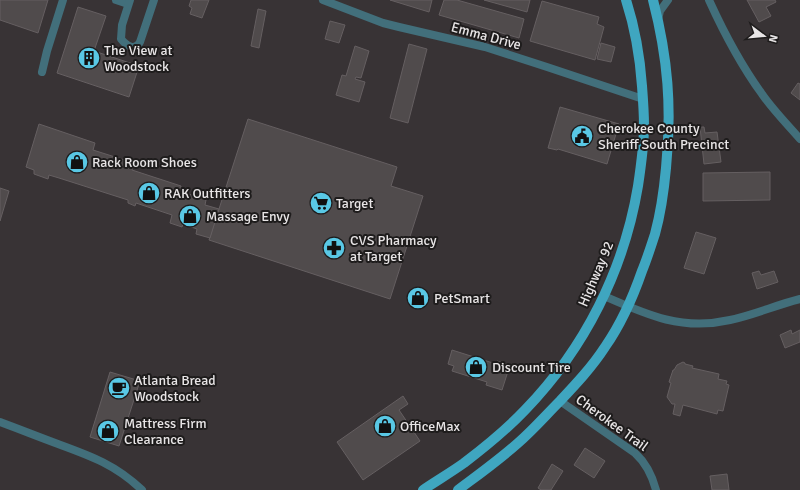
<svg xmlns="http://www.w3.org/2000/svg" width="800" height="490" viewBox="0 0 800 490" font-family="Signika,sans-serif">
  <rect width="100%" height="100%" fill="#383335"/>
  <!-- building -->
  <g fill="#504b4c" stroke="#655f61">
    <path d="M0 0H48L38 33 0 20Z"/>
    <path d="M191 0H209L202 18 190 14 192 8 189 6Z"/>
    <path d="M390 0H432L429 12Z"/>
    <path d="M444 0H457L524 19 519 38 439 15Z"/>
    <path d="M484 0H530L527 12Z"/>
    <path d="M747 0H775L776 2 766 7 771 16 759 22Z"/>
    <path d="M542 1 599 17 597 24 604 27 595 60 530 41Z"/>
    <path d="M78 7 106 16 94 51 139 66 129 97 57 73Z"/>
    <path d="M258 9 266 11 259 48 251 46Z"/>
    <path d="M330 21 345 25 339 43 325 39Z"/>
    <path d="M601 43 615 47 611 62 597 59Z"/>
    <path d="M409 44 427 49 408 123 390 118Z"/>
    <path d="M355 46 369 51 361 78 356 77 355 79 365 82 359 102 336 95 342 75 346 76Z"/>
    <path d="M798 83 800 84V100L791 93Z"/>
    <path d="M560 107 619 124 607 164 558 149 557 150 548 148Z"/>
    <path d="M248 119 397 167 391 186 423 196 390 299 209 240Z"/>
    <path d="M39 124 95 143 93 150 134 163 132 170 181 186 180 191 206 200 205 205 219 209 210 238 196 234 197 229 183 224 182 227 170 223 172 215 136 203 135 206 128 203V200L59 178 49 175 48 179 34 174V170L26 167Z"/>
    <path d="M700 127H704L705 133 717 132 721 162 704 164Z"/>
    <path d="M770 172V200L703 201V173Z"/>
    <path d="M0 188 9 191 0 221Z"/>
    <path d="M696 232 716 238 704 274 684 268Z"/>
    <path d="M759 271 761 275 774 271 778 282 757 289 752 273Z"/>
    <path d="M791 330 792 334 800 330V342L785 348 780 335Z"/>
    <path d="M452 350 496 364 497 361 510 365 502 390 486 385 487 382 452 371 454 366 448 364Z"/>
    <path d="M683 362 685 363V364L693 366 692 368 719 374 718 379 727 381 726 384 729 385 723 411 718 410 717 414 683 405 680 416 673 414 675 404H672L667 397 671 383 669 382 673 370H674L677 365Z"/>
    <path d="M110 372 140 381 119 446 90 437Z"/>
    <path d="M403 396 408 404 399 410 420 441 363 480 337 442Z"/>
    <path d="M585 448 605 461 594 478 574 465Z"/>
    <path d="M552 464 563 471 551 490H541L538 488Z"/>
    <path d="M727 474 729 490H712L710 476Z"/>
  </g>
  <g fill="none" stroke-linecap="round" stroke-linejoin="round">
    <!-- minor -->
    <g stroke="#426f7b" stroke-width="8">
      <path d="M116 0 128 4"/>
      <path d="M130 0 122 25 121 39C126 45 135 52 140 42L154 0"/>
      <path d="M323 0 383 23 399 27 485 47 547 67 643 99"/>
      <path d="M709 0C724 33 741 65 762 94 773 110 787 124 800 139"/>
      <path d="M658 20 660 11 668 0"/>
      <path d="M42 72 47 51 63 0"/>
      <path d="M604 296C647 315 682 331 730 320 754 315 776 305 800 299"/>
      <path d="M560 401 635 453C646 463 652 475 656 490"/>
      <path d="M0 422C19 429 39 437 58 444 91 456 116 465 142 490"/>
    </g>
    <!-- major -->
    <g stroke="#3fa6c0" stroke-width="10">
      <path d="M423 490C436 481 450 473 464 463 485 447 507 429 525 410 585 348 624 270 638 186 641 166 644 146 644 126 644 113 643 99 642 86 640 57 635 28 626 0"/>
      <path d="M458 490C478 475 499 460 518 443 533 430 546 415 560 401 576 384 592 367 605 347 621 324 633 297 642 271 647 259 651 246 655 234 661 212 664 190 666 168 672 108 668 58 653 0"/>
    </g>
  </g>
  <!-- icons -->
  <defs>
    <g id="building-disc" transform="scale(1.15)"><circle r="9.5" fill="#59c8e5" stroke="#1e1c1c"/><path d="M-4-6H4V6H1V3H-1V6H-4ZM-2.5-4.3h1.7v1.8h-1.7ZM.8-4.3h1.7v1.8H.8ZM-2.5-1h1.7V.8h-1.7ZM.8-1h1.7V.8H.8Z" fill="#111"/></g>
    <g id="civic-disc" transform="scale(1.15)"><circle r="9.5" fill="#59c8e5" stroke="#1e1c1c"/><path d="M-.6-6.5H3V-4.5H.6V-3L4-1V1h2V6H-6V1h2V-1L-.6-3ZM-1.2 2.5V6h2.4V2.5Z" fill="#111"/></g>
    <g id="shop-disc" transform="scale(1.15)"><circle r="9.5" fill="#59c8e5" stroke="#1e1c1c"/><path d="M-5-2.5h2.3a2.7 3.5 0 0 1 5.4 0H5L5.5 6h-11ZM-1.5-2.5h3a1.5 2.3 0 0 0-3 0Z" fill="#111"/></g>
    <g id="supermarket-disc" transform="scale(1.15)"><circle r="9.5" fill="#59c8e5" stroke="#1e1c1c"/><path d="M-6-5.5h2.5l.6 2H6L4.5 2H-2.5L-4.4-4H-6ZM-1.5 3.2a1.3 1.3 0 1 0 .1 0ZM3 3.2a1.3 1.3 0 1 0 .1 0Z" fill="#111"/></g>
    <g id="pharmacy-disc" transform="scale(1.15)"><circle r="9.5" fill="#59c8e5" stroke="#1e1c1c"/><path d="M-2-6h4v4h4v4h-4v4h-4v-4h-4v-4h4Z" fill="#111"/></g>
    <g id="cafe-disc" transform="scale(1.15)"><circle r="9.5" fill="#59c8e5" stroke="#1e1c1c"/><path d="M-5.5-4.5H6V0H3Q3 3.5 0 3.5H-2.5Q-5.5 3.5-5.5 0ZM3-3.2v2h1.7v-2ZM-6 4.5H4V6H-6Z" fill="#111"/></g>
  </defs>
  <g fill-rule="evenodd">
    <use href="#building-disc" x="89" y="58"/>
    <use href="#civic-disc" x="582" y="136"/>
    <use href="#shop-disc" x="77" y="162"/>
    <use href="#shop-disc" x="149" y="193"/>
    <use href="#supermarket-disc" x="321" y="203"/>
    <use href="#shop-disc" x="190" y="216"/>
    <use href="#pharmacy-disc" x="334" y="248"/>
    <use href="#shop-disc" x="418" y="298"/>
    <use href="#shop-disc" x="476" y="367"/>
    <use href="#cafe-disc" x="119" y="388"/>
    <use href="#shop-disc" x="385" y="426"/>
    <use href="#shop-disc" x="108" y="431"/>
  </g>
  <g text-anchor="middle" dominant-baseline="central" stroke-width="4" stroke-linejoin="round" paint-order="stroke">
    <!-- street labels -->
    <g font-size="14" fill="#e8e5e6" stroke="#1e1c1c">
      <text transform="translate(486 36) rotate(15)">Emma Drive</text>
      <text transform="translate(596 274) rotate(-67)">Highway 92</text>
      <text transform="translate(612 423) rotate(36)">Cherokee Trail</text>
    </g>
    <!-- poi labels -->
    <g font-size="14" fill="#e8e5e6" stroke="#1e1c1c" text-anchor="start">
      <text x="104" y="50">The View at<tspan x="104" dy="16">Woodstock</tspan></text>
      <text x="598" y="128">Cherokee County<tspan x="598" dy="16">Sheriff South Precinct</tspan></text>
      <text x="92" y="162">Rack Room Shoes</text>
      <text x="164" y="193">RAK Outfitters</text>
      <text x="336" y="203">Target</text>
      <text x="206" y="216">Massage Envy</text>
      <text x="350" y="240">CVS Pharmacy<tspan x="350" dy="16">at Target</tspan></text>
      <text x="434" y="298">PetSmart</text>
      <text x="492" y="367">Discount Tire</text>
      <text x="134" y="380">Atlanta Bread<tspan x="134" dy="16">Woodstock</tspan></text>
      <text x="124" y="423">Mattress Firm<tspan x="124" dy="16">Clearance</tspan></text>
      <text x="400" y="426">OfficeMax</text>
    </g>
  </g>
  <!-- north arrow -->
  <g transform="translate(764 36) rotate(106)" stroke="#1e1c1c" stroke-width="3" paint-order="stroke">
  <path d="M0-3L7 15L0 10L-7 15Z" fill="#e8e5e6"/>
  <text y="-6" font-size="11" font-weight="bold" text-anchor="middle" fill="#e8e5e6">N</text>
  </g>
</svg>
